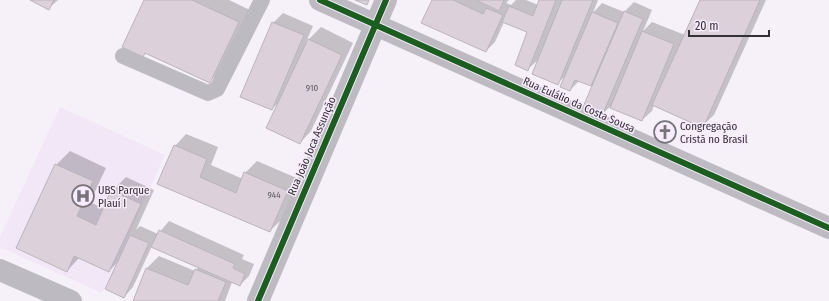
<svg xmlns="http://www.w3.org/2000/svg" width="829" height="301" viewBox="0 0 829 301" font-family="'Fira Sans Condensed',sans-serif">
  <rect width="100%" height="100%" fill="#f6f0f8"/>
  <!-- built -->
  <path fill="#f2e7f7" d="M60 107 165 155 102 293 0 247V237Z"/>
  <!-- shadow -->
  <g fill="#0003">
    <path d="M33 0H58L49 8Z"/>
    <path d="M146 0H229L250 10 221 70 209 82 146 52 142 56Z"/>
    <path d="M433 0H509L506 3 511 5 516 0H526L538 5 540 0H598L593 13 602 3 624 12 634 2 652 10 643 31 652 22 685 35 701 0H766L714 115 702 126 654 105 652 111 642 120 610 107 602 114 593 86 579 81 570 90 566 75 557 84 539 59 528 69 529 32 504 22 495 42 486 51Z"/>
    <path d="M283 13 313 26 306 42 321 27 353 43 311 131 300 143 279 102 272 109 273 23Z"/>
    <path d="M186 134 218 147 211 165 243 179 245 173 257 161 299 179 282 219 270 231 158 184 175 146Z"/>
    <path d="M70 151 106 168 90 202 104 209 112 191 126 177 154 190 136 230 140 226 158 234 169 221 244 255 242 259 254 264 249 276 240 285 232 282 225 301H134L147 268 159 256 195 271 199 267 152 246 133 287 124 297 118 262 109 271 80 257 67 271 56 165Z"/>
  </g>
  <!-- building -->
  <g fill="#dcd1db" stroke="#bab4ba">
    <path d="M30 0H54L49 10Z"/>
    <path d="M144 0H192L239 22 210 83 145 53 143 57 122 47Z"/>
    <path d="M355 0H369L367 5Z"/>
    <path d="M432 0H453L483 14 486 8 503 15 486 52 421 23Z"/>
    <path d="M476 0H504L499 11Z"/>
    <path d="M539 0H556L528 71 515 65 527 32 502 22 509 6 533 16Z"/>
    <path d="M562 0H593L558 85 532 74Z"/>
    <path d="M700 0H760L703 128 652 105Z"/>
    <path d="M624 11 643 19 602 116 583 107Z"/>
    <path d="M592 12 618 23 591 86 575 80 570 91 560 87Z"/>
    <path d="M272 22 304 35 272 110 240 97Z"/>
    <path d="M642 31 674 44 642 121 610 108Z"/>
    <path d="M308 39 342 55 300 144 266 128Z"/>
    <path d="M174 145 207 159 200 177 236 193 244 172 288 191 270 232 157 184Z"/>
    <path d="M55 164 93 181 77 216 96 225 111 190 141 204 109 272 74 256 67 272 16 248Z"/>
    <path d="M159 230 235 264 233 268 245 274 240 286 151 247Z"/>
    <path d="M130 235 149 243 124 298 105 289Z"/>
    <path d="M146 268 188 285 195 269 226 282 218 301H133Z"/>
  </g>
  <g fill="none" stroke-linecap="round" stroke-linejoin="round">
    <!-- service -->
    <path stroke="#bdbac2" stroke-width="16" d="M123 56 208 93 217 89 262 0"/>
    <!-- minor -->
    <g stroke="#bdbac2" stroke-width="22">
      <path d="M320 0 829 228"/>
      <path d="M0 270 71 301"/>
      <path d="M258 301 386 0"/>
    </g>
    <!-- cycleway casing -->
    <g stroke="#f7ecfc" stroke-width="8">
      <g id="cycleway">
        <path d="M320 0 829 228"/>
        <path d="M258 301 386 0"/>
      </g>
    </g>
    <!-- cycleway -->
    <use href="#cycleway" stroke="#1b5e20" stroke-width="6"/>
  </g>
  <!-- icons -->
  <defs>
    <g id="church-ring" transform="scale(1.15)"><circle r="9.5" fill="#f7ecfc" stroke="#78737b" stroke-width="1.5"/><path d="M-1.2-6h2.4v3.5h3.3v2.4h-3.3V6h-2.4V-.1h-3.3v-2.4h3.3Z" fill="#78737b"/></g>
    <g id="hospital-ring" transform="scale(1.15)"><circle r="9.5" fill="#f7ecfc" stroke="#78737b" stroke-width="1.5"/><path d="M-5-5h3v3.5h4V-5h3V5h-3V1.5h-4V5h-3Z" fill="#78737b"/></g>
  </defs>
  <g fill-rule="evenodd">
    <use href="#church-ring" x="665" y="132"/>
    <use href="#hospital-ring" x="83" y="196"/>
  </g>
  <g text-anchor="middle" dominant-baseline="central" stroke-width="3" stroke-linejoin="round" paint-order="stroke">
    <!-- number labels -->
    <g font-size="9" fill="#5e5860">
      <text x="312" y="88">910</text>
      <text x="274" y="195">944</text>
    </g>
    <!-- street labels -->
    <g font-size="11" fill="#343037" stroke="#f7ecfc">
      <text transform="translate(579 105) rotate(24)">Rua Eulálio da Costa Sousa</text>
      <text transform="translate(312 146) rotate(-67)">Rua João Joca Assunção</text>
    </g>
    <!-- poi labels -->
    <g font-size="11" fill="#343037" stroke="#f7ecfc" text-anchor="start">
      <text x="680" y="126">Congregação<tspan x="680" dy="13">Cristã no Brasil</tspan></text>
      <text x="98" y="190">UBS Parque<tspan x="98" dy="13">PIauí I</tspan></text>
    </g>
  </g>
  <!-- scale -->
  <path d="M689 30v6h80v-6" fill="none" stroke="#343037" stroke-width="2"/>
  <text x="695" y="30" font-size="12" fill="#343037" stroke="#f7ecfc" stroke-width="3" paint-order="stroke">20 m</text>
</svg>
